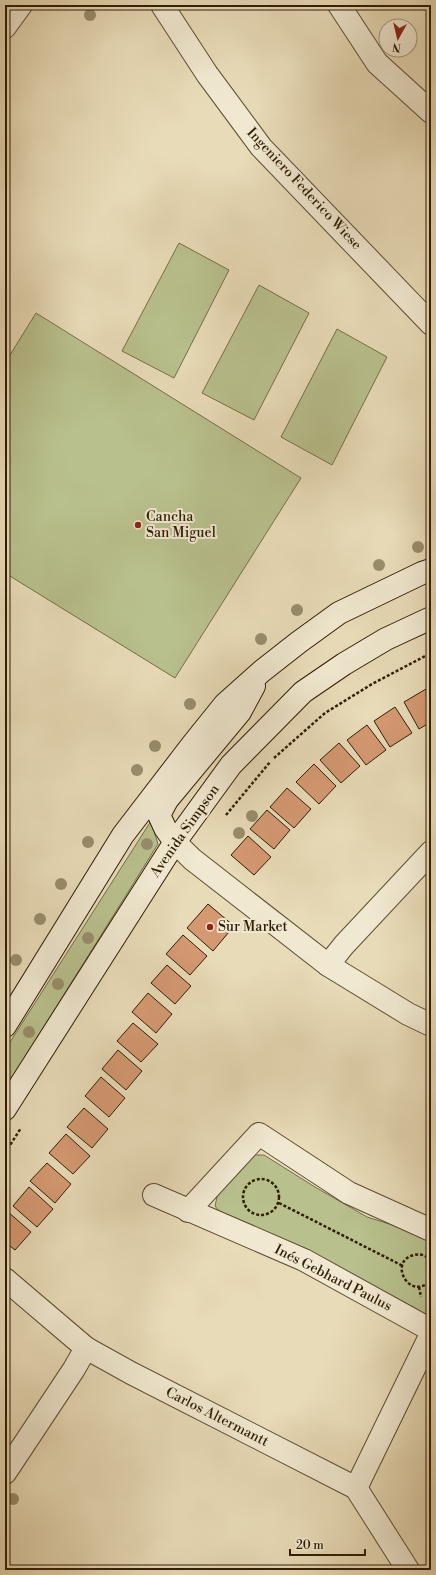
<svg xmlns="http://www.w3.org/2000/svg" width="436" height="1575" viewBox="0 0 436 1575" font-family="'Libre Bodoni',serif">
  <rect width="100%" height="100%" fill="#e8dbb7"/>
  <filter id="stains"><feTurbulence type="fractalNoise" baseFrequency=".005" numOctaves="4"/><feColorMatrix values="0 0 0 0 .2 0 0 0 0 .09 0 0 0 0 .02 0 0 0 .5 -.17"/></filter>
  <radialGradient id="worn" r=".72"><stop offset=".6" stop-color="#630" stop-opacity="0"/><stop offset="1" stop-color="#630" stop-opacity=".3"/></radialGradient>
  <!-- green -->
  <g fill="#b8c08d" stroke="#746e48">
    <path d="M179 243 229 270 174 378 122 351Z"/>
    <path d="M259 285 309 313 254 420 202 393Z"/>
    <path d="M36 313 301 478 175 678 5 573V363Z"/>
    <path d="M337 329 387 357 332 465 281 437Z"/>
    <path d="M151 821 158 844 5 1089V1050Z"/>
    <path d="M251 1155H264L315 1187 367 1217 431 1237V1315L424 1316 304 1248 222 1215 215 1206 218 1193Z"/>
  </g>
  <!-- building -->
  <g fill="#d59972" stroke="#301d04">
    <path d="M426 689 431 699V722L419 729 404 702Z"/>
    <path d="M395 707 412 733 390 747 374 721Z"/>
    <path d="M367 725 386 750 366 765 347 740Z"/>
    <path d="M339 743 360 766 341 783 320 760Z"/>
    <path d="M314 764 336 786 319 804 296 782Z"/>
    <path d="M287 788 311 809 294 828 270 807Z"/>
    <path d="M267 810 290 830 274 849 250 829Z"/>
    <path d="M248 836 271 857 254 875 231 855Z"/>
    <path d="M208 904 234 926 213 951 187 928Z"/>
    <path d="M183 935 207 956 190 975 166 954Z"/>
    <path d="M167 965 191 986 175 1004 151 983Z"/>
    <path d="M148 993 172 1014 156 1033 132 1012Z"/>
    <path d="M133 1023 158 1044 141 1062 117 1041Z"/>
    <path d="M118 1050 142 1071 126 1090 102 1069Z"/>
    <path d="M101 1077 125 1098 109 1117 85 1096Z"/>
    <path d="M84 1108 108 1129 92 1148 67 1127Z"/>
    <path d="M66 1134 90 1156 73 1174 49 1153Z"/>
    <path d="M47 1163 71 1184 55 1203 30 1181Z"/>
    <path d="M29 1187 53 1209 37 1227 13 1206Z"/>
    <path d="M7 1211 31 1232 15 1250 5 1242V1213Z"/>
  </g>
  <g fill="none" stroke-linecap="round" stroke-linejoin="round">
    <!-- minor casing -->
    <g stroke="#5e4c31" stroke-width="24">
      <g id="minor">
        <path d="M339 5 377 63 431 112"/>
        <path d="M5 27 21 5"/>
        <path d="M175 842 192 859 328 965 408 1014 431 1025"/>
        <path d="M328 965 344 945 431 852"/>
        <path d="M154 1195 304 1260 431 1330"/>
        <path d="M188 1211 259 1134 349 1193 431 1230"/>
        <path d="M5 1279 86 1348 131 1373 356 1488 408 1570"/>
        <path d="M5 1473 74 1369 86 1348"/>
        <path d="M356 1488 431 1334"/>
      </g>
    </g>
    <!-- tertiary casing -->
    <g stroke="#5e4c31" stroke-width="24">
      <path id="tertiary" d="M162 5 207 74 261 147 431 324"/>
    </g>
    <!-- secondary casing -->
    <g stroke="#301d04" stroke-width="24">
      <g id="secondary">
        <path d="M175 842 165 828 159 815 167 800 240 712 254 686"/>
        <path d="M5 1026 123 835 192 745 225 704 262 671 299 642 339 613 422 573 431 570"/>
        <path d="M5 1109 175 842 231 765 303 692 344 664 386 639 431 618"/>
      </g>
    </g>
    <!-- path -->
    <g stroke="#301d04" stroke-width="2.5" stroke-dasharray="3 2" stroke-linecap="butt">
      <path d="M274 758 325 713 372 684 431 653"/>
      <path d="M226 815 270 762"/>
      <path d="M5 1153 21 1128"/>
      <circle cx="261" cy="1197" r="18"/>
      <path d="M279 1203 403 1266"/>
      <path d="M431 1261C427 1256 421 1253 414 1255 387 1261 410 1303 431 1280"/>
      <path d="M419 1287 421 1297"/>
    </g>
    <!-- minor -->
    <use href="#minor" stroke="#f0e8d0" stroke-width="22"/>
    <!-- tertiary -->
    <use href="#tertiary" stroke="#f0e8d0" stroke-width="22"/>
    <!-- secondary -->
    <use href="#secondary" stroke="#f0e8d0" stroke-width="22"/>
  </g>
  <!-- trees -->
  <g fill="#998d6b">
    <circle cx="90" cy="15" r="6"/>
    <circle cx="418" cy="547" r="6"/>
    <circle cx="379" cy="565" r="6"/>
    <circle cx="297" cy="610" r="6"/>
    <circle cx="261" cy="639" r="6"/>
    <circle cx="190" cy="704" r="6"/>
    <circle cx="155" cy="746" r="6"/>
    <circle cx="137" cy="770" r="6"/>
    <circle cx="252" cy="816" r="6"/>
    <circle cx="239" cy="833" r="6"/>
    <circle cx="88" cy="842" r="6"/>
    <circle cx="147" cy="844" r="6"/>
    <circle cx="61" cy="884" r="6"/>
    <circle cx="40" cy="919" r="6"/>
    <circle cx="88" cy="938" r="6"/>
    <circle cx="16" cy="960" r="6"/>
    <circle cx="58" cy="984" r="6"/>
    <circle cx="29" cy="1032" r="6"/>
    <circle cx="13" cy="1499" r="6"/>
  </g>
  <!-- markers -->
  <g fill="#8f2418" stroke="#f0e8d0" stroke-width="1.5">
    <circle cx="138" cy="525" r="4"/>
    <circle cx="210" cy="927" r="4"/>
  </g>
  <g text-anchor="middle" dominant-baseline="central" stroke-width="4" stroke-linejoin="round" paint-order="stroke">
    <!-- street labels -->
    <g font-size="14" fill="#301d04" stroke="#f0e8d0">
      <text transform="translate(304 189) rotate(47)">Ingeniero Federico Wiese</text>
      <text transform="translate(185 831) rotate(-55)">Avenida Simpson</text>
      <text transform="translate(333 1278) rotate(27)">Inés Gebhard Paulus</text>
      <text transform="translate(217 1417) rotate(27)">Carlos Altermantt</text>
    </g>
    <!-- poi labels -->
    <g font-size="14" fill="#301d04" stroke="#f0e8d0" text-anchor="start">
      <text x="146" y="517">Cancha<tspan x="146" dy="16">San Miguel</tspan></text>
      <text x="218" y="927">Sur Market</text>
    </g>
  </g>
  <!-- margin -->
  <rect width="436" height="1575" fill="none" stroke="#e8dbb7" stroke-width="20"/>
  <rect x="6" y="6" width="424" height="1563" fill="none" stroke="#301d04" stroke-width="2"/>
  <rect x="10" y="10" width="416" height="1555" fill="none" stroke="#301d04"/>
  <!-- north arrow -->
  <g transform="translate(398 38) rotate(188)"><circle r="19" fill="#f0e8d0" stroke="#a3977e"/>
  <path d="M0-3L7 15L0 10L-7 15Z" fill="#8f2418"/>
  <text y="-6" font-size="11" font-weight="bold" text-anchor="middle" fill="#301d04">N</text>
  </g>
  <!-- scale -->
  <path d="M290 1549v6h75v-6" fill="none" stroke="#301d04" stroke-width="2"/>
  <text x="296" y="1549" font-size="12" fill="#301d04" stroke="#f0e8d0" stroke-width="3" paint-order="stroke">20 m</text>
  <rect width="100%" height="100%" filter="url(#stains)"/>
  <rect width="100%" height="100%" fill="url(#worn)"/>
</svg>
